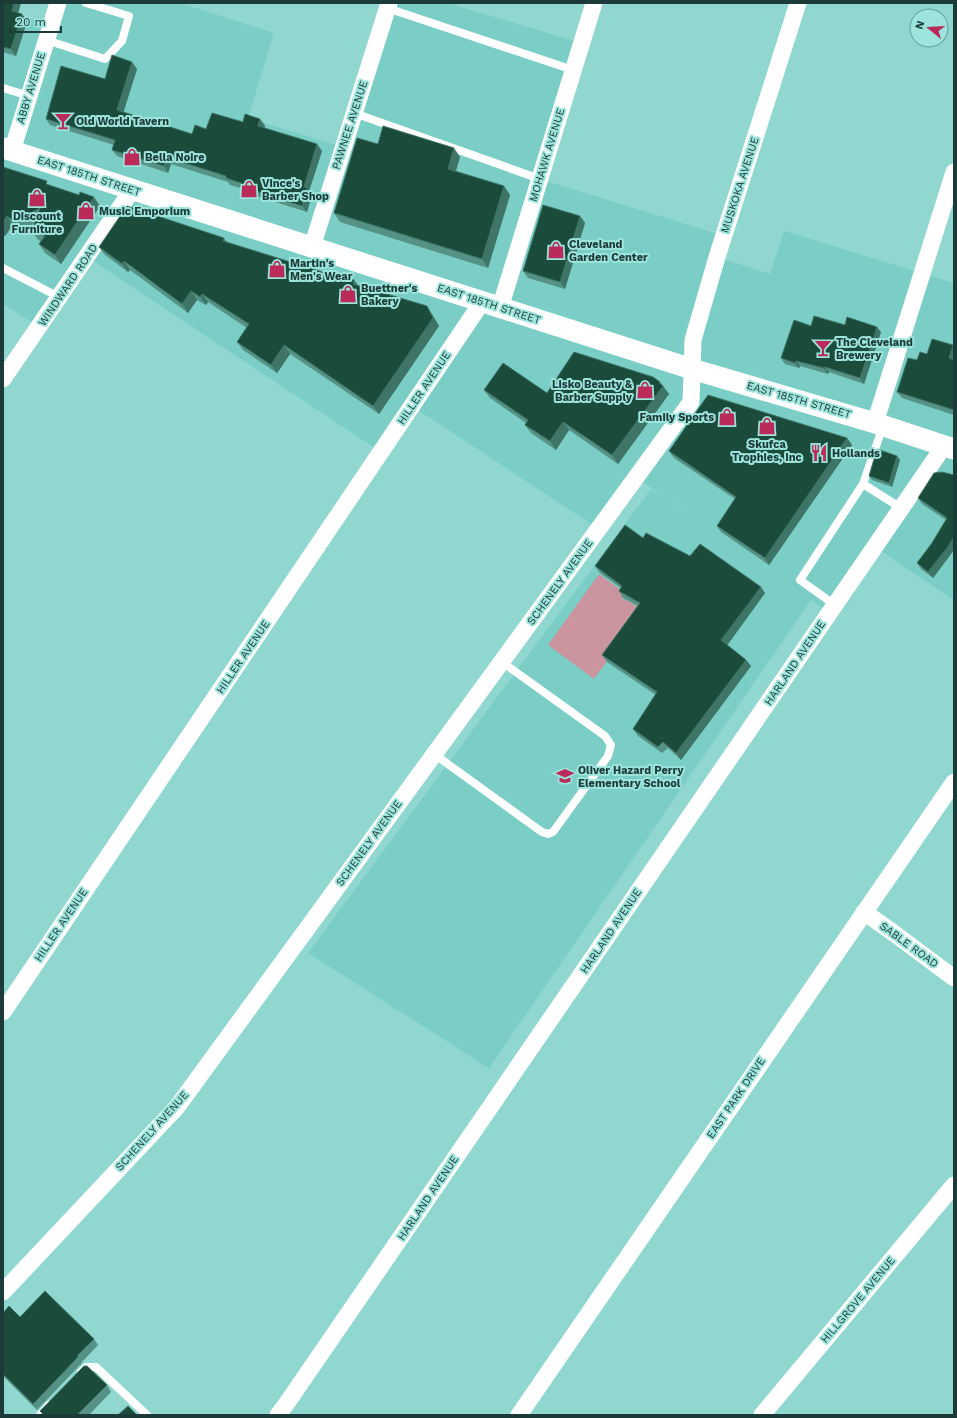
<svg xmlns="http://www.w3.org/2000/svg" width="957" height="1418" viewBox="0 0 957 1418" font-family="'Work Sans',sans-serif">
  <rect width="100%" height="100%" fill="#8fd7cf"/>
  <!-- built -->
  <path fill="#7acec5" d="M58 3H180L274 33 248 118 343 147 389 3H448L581 43 540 179 724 236 717 257 770 274 784 231 954 283V600L875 547 829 613 811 600 489 1068 308 953 651 489 685 512 636 477 599 529 412 406 381 452 87 257 39 327 3 304V10L51 25Z"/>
  <!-- green -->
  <path fill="#ca959e" d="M599 574 625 593 622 598 644 610 594 679 548 645Z"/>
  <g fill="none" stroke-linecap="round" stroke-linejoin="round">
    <!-- service -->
    <g stroke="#fff" stroke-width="8">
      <path d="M387 8 573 70"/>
      <path d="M46 40 105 59 122 41 129 16 86 3"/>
      <path d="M3 88 29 96"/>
      <path d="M354 113 540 179"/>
      <path d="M3 268 59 297"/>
      <path d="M863 484 901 508"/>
      <path d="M835 605 800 580 863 484 883 426"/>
      <path d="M434 754 542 832 548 834 553 832 608 756 611 745 605 736 502 662"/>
      <path d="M81 1372 86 1367H96L147 1415"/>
      <path d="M40 1415 49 1405"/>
    </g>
    <!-- minor -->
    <g stroke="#fff" stroke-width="17">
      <path d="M12 151 58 3"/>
      <path d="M312 247 389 3"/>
      <path d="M500 308 594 3"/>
      <path d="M3 379 132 190"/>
      <path d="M875 423 954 172"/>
      <path d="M864 912 895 934 954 978"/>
      <path d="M3 1012 482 302"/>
      <path d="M3 1292 177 1107 691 402 693 340 717 257 798 3"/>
      <path d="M278 1415 287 1403 944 446"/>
      <path d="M519 1415 954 782"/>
      <path d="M762 1415 954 1185"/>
    </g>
    <!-- tertiary -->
    <path stroke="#fff" stroke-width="21" d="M3 148 692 369 875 423 954 449"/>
  </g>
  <!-- wall -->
  <g fill="#559184">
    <path d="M3 3H21L18 13 22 14 27 21 16 56 3 52Z"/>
    <path d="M137 69 123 112 192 134 206 129 260 119 265 126 264 128 317 144 322 151 309 191 312 195 307 212 244 192 241 188 230 185 228 182 171 164 168 173 117 156 112 150 114 145 50 125 46 119Z"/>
    <path d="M378 144 460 157 456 171 504 186 510 195 488 268 340 222 334 213Z"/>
    <path d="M3 167 100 206 61 264 45 253 39 244 41 241 38 240 32 231 35 223 21 231 13 225 5 236 3 235Z"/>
    <path d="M580 216 585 223 565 289 528 278 523 271Z"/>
    <path d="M224 238 227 242 332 275 354 280 358 285 427 306 439 326 379 414 290 354 277 373 243 350 237 342 247 328 208 302 206 305 197 300 188 313 130 270 128 272 105 255 99 247Z"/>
    <path d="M845 325 881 332 864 384 829 372 828 374 800 366 799 368 785 364 781 358 811 326Z"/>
    <path d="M954 346V415L902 398 897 392 917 360 927 354Z"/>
    <path d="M660 382 669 394 618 464 569 430 556 450 531 433 525 425 526 423 490 398 484 390 547 393Z"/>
    <path d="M847 438 852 445 769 565 721 532 717 526 735 499 674 458 669 451Z"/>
    <path d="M897 456 900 460 892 487 872 480 869 476Z"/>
    <path d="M942 472 951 554 933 578 921 569 917 563 932 543 946 520 922 504 918 498Z"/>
    <path d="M643 538 765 593 727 645 746 660 751 666 681 760 668 748 662 753 638 736 633 729 656 695 607 662 602 655 638 606 623 598 619 591 621 588 600 573 595 566Z"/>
    <path d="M3 1313 20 1317 94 1339 98 1345 82 1362V1363L37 1410 3 1376Z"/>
    <path d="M107 1385 111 1392 89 1415H43L40 1411Z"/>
  </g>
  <!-- shaded-wall -->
  <g fill="#3e7567">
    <path d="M14 3H21L17 17 12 11Z"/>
    <path d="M22 14 27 21 16 56 11 49Z"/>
    <path d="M132 62 137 69 122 117 117 110Z"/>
    <path d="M260 119 265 126 263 133 258 126Z"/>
    <path d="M317 144 322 151 309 191 312 195 307 212 302 206 304 187Z"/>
    <path d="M454 148 460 157 454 177 448 169Z"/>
    <path d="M166 157 171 164 168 173 164 166Z"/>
    <path d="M504 186 510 195 488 268 482 259Z"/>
    <path d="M94 197 100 206 61 264 55 255Z"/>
    <path d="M7 216 13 225 5 236 3 233V222Z"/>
    <path d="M580 216 585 223 565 289 560 282Z"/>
    <path d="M124 261 130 270 128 272 122 264Z"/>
    <path d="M354 280 360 289 353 284Z"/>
    <path d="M191 291 197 300 188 313 182 304Z"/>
    <path d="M202 294 208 302 206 305 200 297Z"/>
    <path d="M427 306 439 326 379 414 373 406Z"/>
    <path d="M877 327 881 332 864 384 860 378Z"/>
    <path d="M284 345 290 354 277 373 271 365Z"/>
    <path d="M953 345 954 346V364L949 358Z"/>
    <path d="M796 361 800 366 799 368 795 363Z"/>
    <path d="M825 367 829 372 828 374 824 368Z"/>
    <path d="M660 382 669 394 618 464 612 455Z"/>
    <path d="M563 422 569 430 556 450 550 441Z"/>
    <path d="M847 438 852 445 769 565 765 558Z"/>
    <path d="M897 456 900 460 892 487 889 483Z"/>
    <path d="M954 537V550L933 578 928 572Z"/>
    <path d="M761 587 765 593 726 647 721 640Z"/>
    <path d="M746 660 751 666 681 760 676 753Z"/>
  </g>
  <!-- building -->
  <g fill="#1b4b3a" stroke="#3e7567">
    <path d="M3 3H14L12 11 22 14 11 49 3 47Z"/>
    <path d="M112 55 132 62 117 110 192 134 195 125 206 129 212 113 243 122 245 114 260 119 258 126 317 144 304 187 307 188 302 206 240 186 241 183 226 178V176L166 157 164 166 112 150 115 140 46 119 61 66 105 79Z"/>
    <path d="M383 126 454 148 448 169 504 186 482 259 334 213 357 138 378 144Z"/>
    <path d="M3 167 47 181 46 184 79 195 80 192 94 197 55 255 39 244 45 236 32 231 40 208 15 222 7 216 3 222Z"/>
    <path d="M543 205 580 216 560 282 523 271Z"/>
    <path d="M127 206 224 238 223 241 332 275V273L354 280 353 284 427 306 433 318 373 406 284 345 271 365 237 342 249 324 202 294 200 297 191 291 182 304 124 261 122 264 99 247Z"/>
    <path d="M814 316 845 325 847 317 877 327 860 378 825 367 824 368 796 361 795 363 781 358 794 320 811 326Z"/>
    <path d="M932 339 953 345 949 358 954 360V410L897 392 908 358 917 360 920 352 927 354Z"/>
    <path d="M574 352 653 377 660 382 659 383 663 386 612 455 563 422 550 441 525 425 528 420 484 390 503 363 547 393Z"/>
    <path d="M708 395 847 438 765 558 717 526 736 497 669 451Z"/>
    <path d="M877 449 897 456 889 483 869 476Z"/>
    <path d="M942 472 954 475V537L947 548 928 572 917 563 932 543 947 518 918 498 934 473Z"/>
    <path d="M625 525 643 538 646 533 690 556 700 544 761 587 721 640 746 660 676 753 663 742 658 747 633 729 657 692 602 655 640 603 619 591 622 586 595 566Z"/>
    <path d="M45 1291 94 1339 77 1356 78 1357 33 1404 3 1374V1313L9 1306 20 1317Z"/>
    <path d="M84 1366H87L107 1385 77 1415H44L40 1411Z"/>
    <path d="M128 1406 137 1415H118Z"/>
  </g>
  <!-- icons -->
  <defs>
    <g id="bar-bare" transform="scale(1.38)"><path d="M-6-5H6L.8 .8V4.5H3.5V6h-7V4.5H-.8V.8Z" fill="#ba2b59" stroke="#9ce4dc" stroke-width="2.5" paint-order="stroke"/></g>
    <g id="shop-bare" transform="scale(1.38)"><path d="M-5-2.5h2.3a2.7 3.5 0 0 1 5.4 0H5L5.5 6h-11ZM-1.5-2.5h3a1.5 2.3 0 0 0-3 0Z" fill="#ba2b59" stroke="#9ce4dc" stroke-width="2.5" paint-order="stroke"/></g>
    <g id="restaurant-bare" transform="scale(1.38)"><path d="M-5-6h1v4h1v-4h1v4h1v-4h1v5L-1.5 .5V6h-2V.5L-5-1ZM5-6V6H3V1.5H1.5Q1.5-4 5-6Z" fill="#ba2b59" stroke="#9ce4dc" stroke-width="2.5" paint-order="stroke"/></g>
    <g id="school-bare" transform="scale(1.38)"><path d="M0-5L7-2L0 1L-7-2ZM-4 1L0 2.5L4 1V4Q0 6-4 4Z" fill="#ba2b59" stroke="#9ce4dc" stroke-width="2.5" paint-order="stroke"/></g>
  </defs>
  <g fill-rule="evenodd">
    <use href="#bar-bare" x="63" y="121"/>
    <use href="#shop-bare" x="132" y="157"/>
    <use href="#shop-bare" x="249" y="189"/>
    <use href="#shop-bare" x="37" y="198"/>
    <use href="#shop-bare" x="86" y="211"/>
    <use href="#shop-bare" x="556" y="250"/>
    <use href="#shop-bare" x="277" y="269"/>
    <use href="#shop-bare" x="348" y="294"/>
    <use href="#bar-bare" x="823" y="348"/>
    <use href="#shop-bare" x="645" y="390"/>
    <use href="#shop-bare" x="727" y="417"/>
    <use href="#shop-bare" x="767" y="426"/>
    <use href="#restaurant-bare" x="819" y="453"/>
    <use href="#school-bare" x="565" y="776"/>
  </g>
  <g text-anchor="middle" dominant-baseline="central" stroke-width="4" stroke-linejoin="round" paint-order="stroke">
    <!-- street labels -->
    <g font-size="11" fill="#1c3a37" stroke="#9ce4dc">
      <text transform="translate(31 88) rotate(-73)">ABBY AVENUE</text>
      <text transform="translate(350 125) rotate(-72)">PAWNEE AVENUE</text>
      <text transform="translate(547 155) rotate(-73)">MOHAWK AVENUE</text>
      <text transform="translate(89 176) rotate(18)">EAST 185TH STREET</text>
      <text transform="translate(740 185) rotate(-72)">MUSKOKA AVENUE</text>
      <text transform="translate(68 285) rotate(-56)">WINDWARD ROAD</text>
      <text transform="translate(489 304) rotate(18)">EAST 185TH STREET</text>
      <text transform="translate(424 388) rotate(-56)">HILLER AVENUE</text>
      <text transform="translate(799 400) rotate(16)">EAST 185TH STREET</text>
      <text transform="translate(560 582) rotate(-54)">SCHENELY AVENUE</text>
      <text transform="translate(243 657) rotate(-56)">HILLER AVENUE</text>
      <text transform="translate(795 663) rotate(-56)">HARLAND AVENUE</text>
      <text transform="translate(369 843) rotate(-54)">SCHENELY AVENUE</text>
      <text transform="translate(61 925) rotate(-56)">HILLER AVENUE</text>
      <text transform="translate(611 931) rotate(-56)">HARLAND AVENUE</text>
      <text transform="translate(909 945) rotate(36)">SABLE ROAD</text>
      <text transform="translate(736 1098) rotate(-56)">EAST PARK DRIVE</text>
      <text transform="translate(152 1131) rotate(-48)">SCHENELY AVENUE</text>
      <text transform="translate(428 1198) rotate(-56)">HARLAND AVENUE</text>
      <text transform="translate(858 1300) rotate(-50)">HILLGROVE AVENUE</text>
    </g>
    <!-- poi labels -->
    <g font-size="11" font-weight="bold" fill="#1c3a37" stroke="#9ce4dc" text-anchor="start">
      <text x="76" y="121">Old World Tavern</text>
      <text x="145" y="157">Bella Noire</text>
      <text x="262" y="183">Vince's<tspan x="262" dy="13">Barber Shop</tspan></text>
      <text x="99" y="211">Music Emporium</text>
      <text x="37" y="216" text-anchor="middle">Discount<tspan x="37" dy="13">Furniture</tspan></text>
      <text x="569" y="244">Cleveland<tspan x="569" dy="13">Garden Center</tspan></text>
      <text x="290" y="263">Martin's<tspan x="290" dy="13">Men's Wear</tspan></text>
      <text x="361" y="288">Buettner's<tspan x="361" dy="13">Bakery</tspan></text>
      <text x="836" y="342">The Cleveland<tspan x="836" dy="13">Brewery</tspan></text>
      <text x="632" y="384" text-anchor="end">Lisko Beauty &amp;<tspan x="632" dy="13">Barber Supply</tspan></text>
      <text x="714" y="417" text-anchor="end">Family Sports</text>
      <text x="767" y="444" text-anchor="middle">Skufca<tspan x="767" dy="13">Trophies, Inc</tspan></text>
      <text x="832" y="453">Hollands</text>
      <text x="578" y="770">Oliver Hazard Perry<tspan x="578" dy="13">Elementary School</tspan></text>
    </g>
  </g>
  <!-- border -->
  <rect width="957" height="1418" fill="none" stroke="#1c3a37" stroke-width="8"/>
  <!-- north arrow -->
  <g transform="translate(929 28) rotate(288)"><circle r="19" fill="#9ce4dc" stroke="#69a09a"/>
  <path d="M0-3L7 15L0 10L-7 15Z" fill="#ba2b59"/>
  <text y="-6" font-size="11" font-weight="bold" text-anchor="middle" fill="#1c3a37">N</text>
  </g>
  <!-- scale -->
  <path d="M10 26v6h51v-6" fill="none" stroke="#1c3a37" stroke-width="2"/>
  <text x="16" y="26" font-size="12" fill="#1c3a37" stroke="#9ce4dc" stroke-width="3" paint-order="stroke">20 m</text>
</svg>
